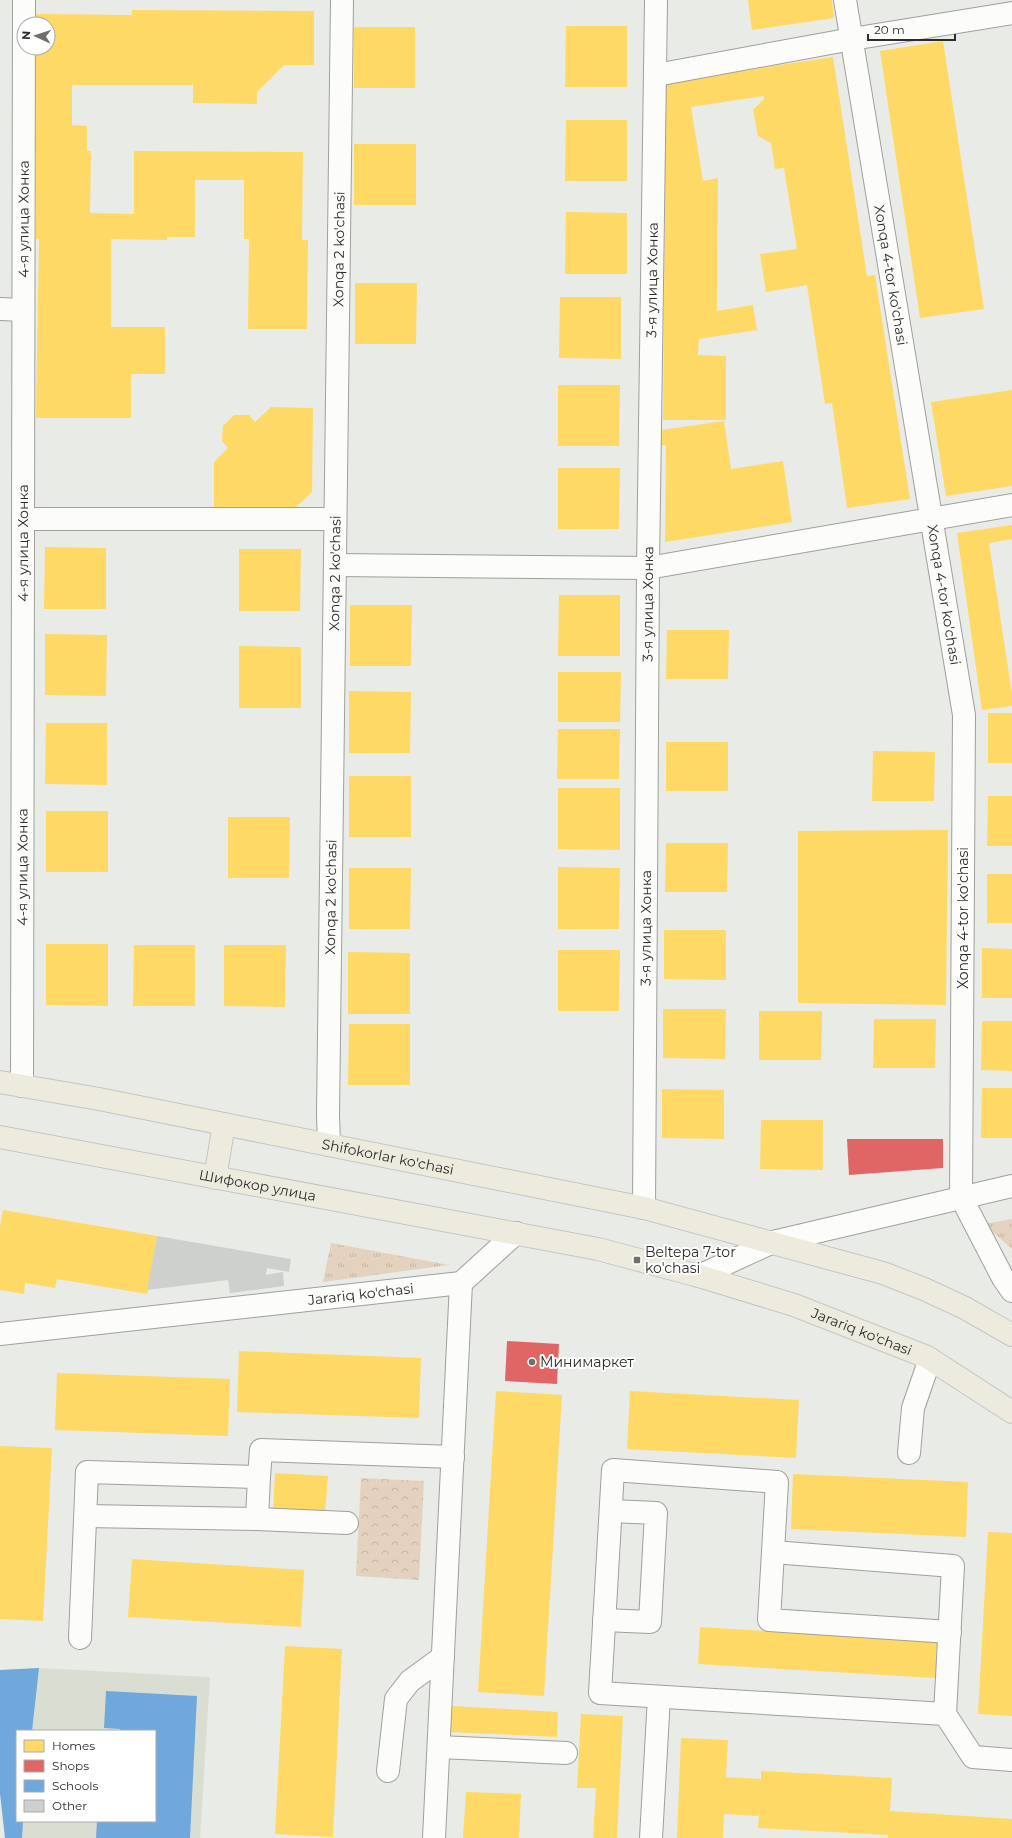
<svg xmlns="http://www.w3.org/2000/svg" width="1012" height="1838" viewBox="0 0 1012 1838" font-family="Montserrat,sans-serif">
  <defs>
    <pattern id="grass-tufts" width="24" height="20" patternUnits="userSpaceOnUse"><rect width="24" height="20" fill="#e4d2bf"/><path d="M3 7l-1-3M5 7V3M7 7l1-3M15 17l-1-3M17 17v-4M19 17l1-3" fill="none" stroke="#c4b5a4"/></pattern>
    <pattern id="park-crowns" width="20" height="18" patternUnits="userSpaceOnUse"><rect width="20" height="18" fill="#e4d2bf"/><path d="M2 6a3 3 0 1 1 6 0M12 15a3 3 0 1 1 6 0" fill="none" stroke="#c4b5a4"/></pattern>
  </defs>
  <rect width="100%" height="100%" fill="#e9ebe6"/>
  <!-- built -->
  <path fill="#daded2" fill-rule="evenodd" d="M39 1668 210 1677 200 1838H5L0 1793V1670ZM17 1731H155V1821H17Z"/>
  <!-- grass -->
  <g fill="url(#grass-tufts)">
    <path d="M1012 1219V1249L984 1224Z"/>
    <path d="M331 1243 449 1265 323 1282Z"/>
  </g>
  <!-- park -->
  <path fill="url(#park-crowns)" d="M361 1478 424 1481 419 1580 356 1576Z"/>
  <!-- homes -->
  <g fill="#ffd966">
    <path d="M748 0H832L834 18 752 30Z"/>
    <path d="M132 10 314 11V65H284L257 92V104L193 103V85H72V125L87 126V151H91L90 213 134 214V151L303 152 302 240H308L307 329H248L249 239H244V180H195V237H167V240L111 239V327H165V374H131V418H36L39 239H36L35 48H48V24H35V14L132 15Z"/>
    <path d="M566 26H627V87H565Z"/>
    <rect x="354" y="27" width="61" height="61"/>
    <path d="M943 41 984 309 920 318 880 51Z"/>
    <path d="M833 57 867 276 875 275 910 499 847 508 832 403 825 404 807 285 766 292 760 254 797 249 784 168 775 169 771 143 758 136 753 110 764 99V96L691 107 703 181 718 178 717 311 753 305 757 330 699 339 698 355 726 356V420H663L665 187H661L662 83Z"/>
    <path d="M566 120H627V181H565Z"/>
    <rect x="354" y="144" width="62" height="61"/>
    <path d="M566 212 627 213V274H565Z"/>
    <path d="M355 283H417L416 344H355Z"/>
    <path d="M560 297H621V359L559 358Z"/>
    <path d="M558 385H620L619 446H558Z"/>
    <path d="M1012 390V486L946 496 931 402Z"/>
    <path d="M271 407 313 408 312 492 296 507H214V462L228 448 222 441 223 426 234 415H249L255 422Z"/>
    <path d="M724 421 731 469 783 461 792 522 665 542 666 445H661V430Z"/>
    <path d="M558 468H620L619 529H558Z"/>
    <path d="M1012 525V539L989 543 1012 694V706L982 710 957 533Z"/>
    <path d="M45 547 106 548V609H44Z"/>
    <path d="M239 549H301L300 611H239Z"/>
    <path d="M559 595H620V656H558Z"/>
    <path d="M350 605H412L411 666H350Z"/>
    <path d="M667 630H729L728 679H666Z"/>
    <path d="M45 634 107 635 106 696 45 695Z"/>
    <path d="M239 646 301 647V708H239Z"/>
    <path d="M558 672H621L620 722H558Z"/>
    <path d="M349 691 411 692 410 753H349Z"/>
    <rect x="988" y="713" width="24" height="50"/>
    <path d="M46 723H107V785L45 784Z"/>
    <path d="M558 729H620L619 779H557Z"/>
    <rect x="666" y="742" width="62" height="49"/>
    <path d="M873 751 935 752 934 801H872Z"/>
    <rect x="349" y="776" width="62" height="61"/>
    <path d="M558 788H620V850L558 849Z"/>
    <path d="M988 796H1012V846H987Z"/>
    <rect x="46" y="811" width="62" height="61"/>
    <path d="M228 817H290L289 878H228Z"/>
    <path d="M948 830 946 1005 798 1003V831Z"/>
    <path d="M666 843H728L727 892H665Z"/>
    <path d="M558 867 620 868 619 929H558Z"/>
    <path d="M349 868H411L410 929H349Z"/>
    <rect x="987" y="874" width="25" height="49"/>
    <path d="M664 930H726V980L664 979Z"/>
    <path d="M46 944H108V1006L46 1005Z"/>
    <path d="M134 945H195V1006H133Z"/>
    <path d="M224 945H286L285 1007 224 1006Z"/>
    <path d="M982 948 1012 949V998H982Z"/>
    <path d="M558 950H620L619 1011H558Z"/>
    <path d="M348 952 410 953V1014H348Z"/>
    <path d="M663 1009H726L725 1059 663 1058Z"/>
    <path d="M759 1011H822L821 1060H759Z"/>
    <path d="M874 1019H936L935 1068H873Z"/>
    <path d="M982 1021H1012V1071L981 1070Z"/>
    <path d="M349 1024H410V1085H348Z"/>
    <path d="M982 1088H1012V1138H981Z"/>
    <path d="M662 1089 724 1090V1139L662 1138Z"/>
    <path d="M761 1120H823V1170L760 1169Z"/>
    <path d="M3 1210 157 1236 147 1294 57 1279 55 1288 25 1283 24 1294 0 1290V1227Z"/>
    <path d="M239 1351 421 1358 419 1418 237 1412Z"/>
    <path d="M57 1373 230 1379 228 1436 55 1430Z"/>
    <path d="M496 1391 562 1395 544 1696 478 1692Z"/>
    <path d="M630 1391 799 1400 796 1458 627 1449Z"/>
    <path d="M0 1446 52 1448 43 1621 0 1619Z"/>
    <path d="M275 1473 328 1476 325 1514 273 1511Z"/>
    <path d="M793 1474 968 1482 966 1537 791 1529Z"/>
    <path d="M988 1532 1012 1533V1716L978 1714Z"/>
    <path d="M132 1559 304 1570 301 1627 128 1617Z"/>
    <path d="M700 1627 937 1642 935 1678 698 1664Z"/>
    <path d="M285 1646 342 1649 333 1837 275 1834Z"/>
    <path d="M452 1706 558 1712 557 1737 450 1732Z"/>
    <path d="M581 1714 623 1716 617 1838H593L596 1788H577Z"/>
    <path d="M681 1738 728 1740 726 1777 761 1779V1771L892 1778 890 1811 1012 1819V1838H888V1835L758 1828 759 1816 724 1814 723 1838H677Z"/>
    <path d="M466 1792 521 1794 519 1838H463Z"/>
  </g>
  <!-- shops -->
  <g fill="#e06666">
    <path d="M847 1139H943V1168L849 1175Z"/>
    <path d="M507 1341 559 1344 557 1384 505 1381Z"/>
  </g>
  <!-- schools -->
  <g fill="#6fa8dc">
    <path d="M39 1668 32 1731H17V1821H23L22 1838H5L0 1793V1670Z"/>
    <path d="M106 1691 197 1696 190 1838H96L97 1821H155V1731H120V1729L104 1728Z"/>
  </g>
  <!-- building -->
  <path fill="#ced0cd" d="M157 1236 291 1259 289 1272 267 1268 266 1275 283 1272 284 1286 230 1293 228 1280 147 1290Z"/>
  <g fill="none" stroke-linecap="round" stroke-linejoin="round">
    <!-- minor casing -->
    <g stroke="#9fa09c" stroke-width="24">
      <g id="minor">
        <path id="s1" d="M845 0 964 715 961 1197 1003 1278 1012 1291"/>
        <path d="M656 75 852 39 1012 13"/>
        <path d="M0 309 23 310"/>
        <path d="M23 519H335"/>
        <path d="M335 565 648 568 1012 505"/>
        <path id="s2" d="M22 1086 24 0"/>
        <path id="s3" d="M329 1145 328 1115 342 0"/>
        <path id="s4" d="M644 1208 648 568 656 0"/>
        <path d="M699 1276 773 1242 1012 1186"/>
        <path id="s5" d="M0 1334 461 1283 516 1233"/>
        <path d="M909 1453 913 1408 930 1359"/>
        <path d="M86 1516 257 1519 259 1477"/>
        <path d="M257 1519 347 1523"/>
        <path d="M773 1552 769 1620 950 1632"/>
        <path d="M604 1620 650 1622 656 1513 611 1511"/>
        <path d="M80 1638 87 1472 259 1477 261 1450 453 1457"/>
        <path d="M945 1714 600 1693 613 1470 777 1482 773 1552 953 1566 945 1714 973 1757 1012 1760"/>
        <path d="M439 1747 566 1753"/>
        <path d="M388 1771 396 1699 410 1681 443 1657"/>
        <path d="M434 1838 461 1283"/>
        <path d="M651 1838 659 1697"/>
      </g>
    </g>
    <!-- major casing -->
    <g stroke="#c5c6c3" stroke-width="24">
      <g id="major">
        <path id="s6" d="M0 1082 99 1099 644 1208 883 1273 924 1289 965 1308 1012 1335"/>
        <path id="s7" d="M0 1137 598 1249 699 1276 794 1305 927 1357 1012 1412"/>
        <path d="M215 1178 224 1124"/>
      </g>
    </g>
    <!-- minor -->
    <use href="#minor" stroke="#fcfcfb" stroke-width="22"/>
    <!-- major -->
    <use href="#major" stroke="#edeade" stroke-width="22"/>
  </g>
  <!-- markers -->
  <g fill="#6e706b" stroke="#fff" stroke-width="1.5">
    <rect x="633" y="1256" width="8" height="8" rx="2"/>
    <circle cx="532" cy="1362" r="4"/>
  </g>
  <g text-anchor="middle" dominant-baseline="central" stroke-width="4" stroke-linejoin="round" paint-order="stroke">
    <!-- street labels -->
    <g font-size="14" fill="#2c2d29" stroke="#fff">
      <text stroke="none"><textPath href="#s2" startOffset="867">4-я улица Хонка</textPath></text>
      <text stroke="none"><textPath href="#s3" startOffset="896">Xonqa 2 ko'chasi</textPath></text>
      <text stroke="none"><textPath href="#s1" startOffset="279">Xonqa 4-tor ko'chasi</textPath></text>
      <text stroke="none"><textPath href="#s4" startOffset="928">3-я улица Хонка</textPath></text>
      <text stroke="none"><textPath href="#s2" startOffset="543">4-я улица Хонка</textPath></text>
      <text stroke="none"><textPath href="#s3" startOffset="572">Xonqa 2 ko'chasi</textPath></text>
      <text stroke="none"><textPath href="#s1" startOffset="603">Xonqa 4-tor ko'chasi</textPath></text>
      <text stroke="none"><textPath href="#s4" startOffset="604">3-я улица Хонка</textPath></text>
      <text stroke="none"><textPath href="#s2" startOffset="219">4-я улица Хонка</textPath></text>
      <text stroke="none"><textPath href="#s3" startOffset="248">Xonqa 2 ko'chasi</textPath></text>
      <text transform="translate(963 918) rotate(-90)">Xonqa 4-tor ko'chasi</text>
      <text stroke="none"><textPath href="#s4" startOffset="280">3-я улица Хонка</textPath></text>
      <text stroke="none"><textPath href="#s6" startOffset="395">Shifokorlar ko'chasi</textPath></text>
      <text stroke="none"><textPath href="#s7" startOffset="262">Шифокор улица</textPath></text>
      <text stroke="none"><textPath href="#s5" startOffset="363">Jarariq ko'chasi</textPath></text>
      <text stroke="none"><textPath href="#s7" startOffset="885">Jarariq ko'chasi</textPath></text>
    </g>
    <!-- poi labels -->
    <g font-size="14" fill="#2c2d29" stroke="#fff" text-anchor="start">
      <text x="645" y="1252">Beltepa 7-tor<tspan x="645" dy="16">ko'chasi</tspan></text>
      <text x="540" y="1362">Минимаркет</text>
    </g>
  </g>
  <!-- legend -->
  <rect x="16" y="1730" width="140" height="92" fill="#ffffff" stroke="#ababa9"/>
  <rect x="24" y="1740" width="20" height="12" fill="#ffd966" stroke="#ababa9"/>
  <text x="52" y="1750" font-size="12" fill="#2c2d29">Homes</text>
  <rect x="24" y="1760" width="20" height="12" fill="#e06666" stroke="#ababa9"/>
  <text x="52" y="1770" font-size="12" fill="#2c2d29">Shops</text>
  <rect x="24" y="1780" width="20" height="12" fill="#6fa8dc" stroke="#ababa9"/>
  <text x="52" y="1790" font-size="12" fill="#2c2d29">Schools</text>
  <rect x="24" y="1800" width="20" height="12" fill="#ced0cd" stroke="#ababa9"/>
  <text x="52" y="1810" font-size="12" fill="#2c2d29">Other</text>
  <!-- north arrow -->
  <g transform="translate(36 36) rotate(273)"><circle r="19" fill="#ffffff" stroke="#ababa9"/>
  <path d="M0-3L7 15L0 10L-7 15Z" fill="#6e706b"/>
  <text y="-6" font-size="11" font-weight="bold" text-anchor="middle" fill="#2c2d29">N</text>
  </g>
  <!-- scale -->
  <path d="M868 34v6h87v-6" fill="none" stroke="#2c2d29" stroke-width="2"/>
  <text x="874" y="34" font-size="12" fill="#2c2d29" stroke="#ffffff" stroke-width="3" paint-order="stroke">20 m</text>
</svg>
